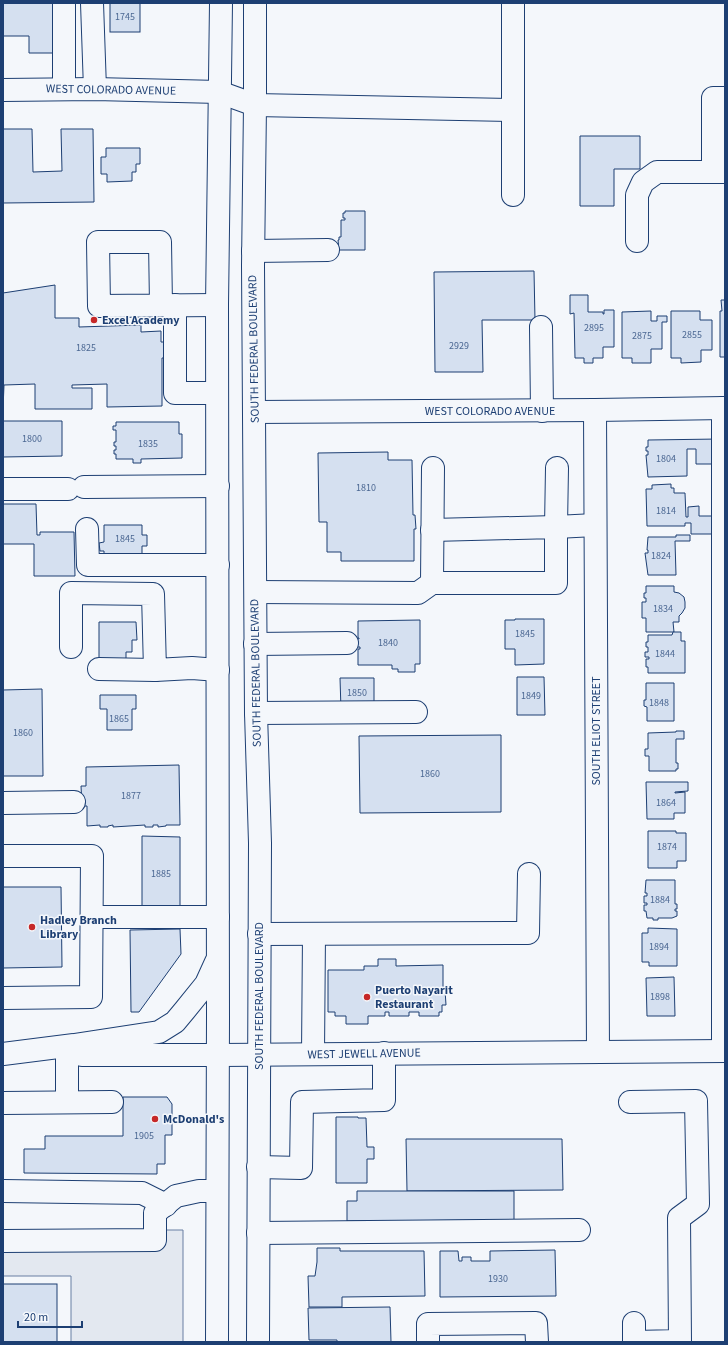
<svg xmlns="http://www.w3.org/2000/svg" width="728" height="1345" viewBox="0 0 728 1345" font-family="'Source Sans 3',sans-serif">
  <rect width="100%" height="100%" fill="#f4f7fb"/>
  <!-- parking -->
  <path fill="#e3e8f0" stroke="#687fa3" d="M3 1230H183V1342H71V1276H3Z"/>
  <!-- building -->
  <g fill="#d5e0f0" stroke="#1d3f73">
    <path d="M3 3H58L59 53H29V36H3Z"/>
    <rect x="110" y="3" width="30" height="29"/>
    <path d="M3 129H32L33 172 62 171 61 129H93L94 202 3 203Z"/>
    <path d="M580 136H640V169H614V206H580Z"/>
    <path d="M106 148H140V164H136V172H132V181L107 182V174H101V157H106Z"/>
    <path d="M345 211H365V250H339L338 240H339V237H341V220H345V218H343V213H345Z"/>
    <path d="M534 271 535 320H482L483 372H435L434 272Z"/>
    <path d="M55 285V318H79V327L141 325V332L161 331V342H165V358H162V406L107 407V384L72 385V388H92V409H35V384L4 385 3 409V293Z"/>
    <path d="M570 295H588V312H603V314H604V310H614V347H603V358H593V363H584V358H575L574 313 570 314Z"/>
    <path d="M721 300H725V357H720V311H722Z"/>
    <path d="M651 311V321H657V316H667V322H662V349H651V363H632V358H622V312Z"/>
    <path d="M671 311H700V320H712V350H701V362L681 363V358H671Z"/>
    <path d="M3 421H62V456L3 457Z"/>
    <path d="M116 422H179V434H182V458L141 459V463H133V459H116V454H114V450H116V446H114V442H116V430H113V426H116Z"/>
    <path d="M719 439V464H696V449H687V476L648 477 646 455H648V451H646V447H648V440Z"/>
    <path d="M388 452V460H412L413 515H415L416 529H414V561H341V552H327V522H319L318 453Z"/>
    <path d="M671 484V488H674V493H685L686 517H688V507L699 506V516H718V534H691V523H685V526H647L646 489H652V485Z"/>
    <path d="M3 504H36L37 535H40V532H74L75 576H34V544H3Z"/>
    <path d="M104 525H142V535H147V546H142V558L104 559V551H100L99 543 104 542Z"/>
    <path d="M676 535H690V541H675L676 575H648L645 553H648V550H647L648 537H676Z"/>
    <path d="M646 586H674V592L679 593 684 597 685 602V608L682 613 679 616V622H673L674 632H646V618H642V602H646V598H644V593H646Z"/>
    <path d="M515 619H544V664L515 665V649H505V620H515Z"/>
    <path d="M420 620V664H415V672H398V669H392V665H358V649H360V647H356V639H359V638H358V621Z"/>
    <path d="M99 622H136L137 640H132V652H126V660L99 661Z"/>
    <path d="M673 632H681V641H685V673H648V667H646V659H649V657H645V652H648V647H646V642H648V635H672Z"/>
    <path d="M517 677H544L545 715H517Z"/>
    <path d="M340 678H374V712L341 710Z"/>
    <path d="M646 683H674V721H647V707L644 706V700H646Z"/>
    <path d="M42 689 43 776H3V690Z"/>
    <path d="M100 695H136V709H132V730H107V709H100Z"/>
    <path d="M676 731H684V739H676V763H678V769H676V771H649V756H645V749H648V733L676 732Z"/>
    <path d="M501 735V812L360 813 359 736Z"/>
    <path d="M179 765 180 825H166V826L158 827V825H153V827H145V825L113 827V825L108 826V827H100V825L87 826V806H82L81 786H86V767Z"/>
    <path d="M646 782H688V791L675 792V793L685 792V813H674V819H647Z"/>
    <path d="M648 831H676V833H686V861H677V868H648Z"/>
    <path d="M142 836 180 837V911H142Z"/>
    <path d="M646 880H675V904H677V909H675V911H677V916L672 918H658V920H653V918H647L646 911H644V905H647V903H644V896H647V893H645Z"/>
    <path d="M3 887H61L62 967 3 968Z"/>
    <path d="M648 928 677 929V966H649V962H642V933H648Z"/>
    <path d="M180 929 181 954 139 1012H131L130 930Z"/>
    <path d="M378 959H396V966L443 965V990H445L446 1005H442V1012H439V1016H419V1012H409V1016H389V1012H385V1016H368V1024H346V1016H335V1012H328V970H364V966H378Z"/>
    <path d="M674 977 675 1016H647L646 978Z"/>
    <path d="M123 1097H167L172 1104V1135H165V1164H157V1174L24 1173V1149H45V1136H123Z"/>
    <path d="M336 1117H358V1118H366L367 1147H374V1159H367V1183H336Z"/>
    <path d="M406 1139H562L563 1190 407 1191Z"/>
    <path d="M357 1191H514V1220L347 1221V1201H357Z"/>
    <path d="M317 1248H340V1251H424L425 1296 342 1297V1307H309L308 1276H315L317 1262Z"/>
    <path d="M555 1250 556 1296 440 1297V1251H458L459 1261H462V1257H471V1261H490V1251Z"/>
    <rect x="3" y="1284" width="54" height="58"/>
    <path d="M390 1307 391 1342H337V1340H309L308 1308Z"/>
  </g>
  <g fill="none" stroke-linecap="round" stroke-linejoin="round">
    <!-- minor casing -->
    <g stroke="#1d3f73" stroke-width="24">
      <g id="minor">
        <path d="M64 3V89"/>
        <path d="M92 3 95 89"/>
        <path d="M3 90 95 89 219 92 255 105 513 110V3"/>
        <path d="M713 172V98H725"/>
        <path d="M513 195V110"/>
        <path d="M637 241V195L643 182 657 172H725"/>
        <path d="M253 251 328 250"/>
        <path d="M161 305 160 242H98L99 306 217 305"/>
        <path d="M175 305V393H217"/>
        <path d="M541 327 542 411"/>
        <path d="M595 410 598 1052"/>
        <path d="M255 412 595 410 725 408"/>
        <path d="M557 468 556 527 595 525"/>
        <path d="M84 487 218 486"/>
        <path d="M3 489H68"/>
        <path d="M87 529 88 565H218"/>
        <path d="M432 583H556V527L432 530"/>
        <path d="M256 592 418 593 432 583 433 468"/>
        <path d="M255 644 347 643"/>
        <path d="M71 647V593L153 594 155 670 192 668 218 670"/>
        <path d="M99 669 155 670"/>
        <path d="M256 713 416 712"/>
        <path d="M3 803 74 802"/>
        <path d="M3 856H92L91 997 3 998"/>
        <path d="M92 917H218"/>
        <path d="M259 934 528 933 529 874"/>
        <path d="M723 1051V408"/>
        <path d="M313 1054 314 934"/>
        <path d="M218 1055 725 1051"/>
        <path d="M67 1056V1102"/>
        <path d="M630 1102 696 1101 698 1204 679 1218 680 1341 634 1342V1323"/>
        <path d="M3 1103 112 1102"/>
        <path d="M258 1167 301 1168 302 1102 384 1100V1053"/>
        <path d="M3 1191 142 1193 166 1205"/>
        <path d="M258 1233 579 1230"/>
        <path d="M3 1241 155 1240V1213L176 1196 199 1191H217"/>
        <path d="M428 1342V1324L536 1323 537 1342"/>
      </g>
    </g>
    <!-- major casing -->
    <g stroke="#1d3f73" stroke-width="24">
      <g id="major">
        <path d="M255 3V105L253 266 256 713 260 843 258 1342"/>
        <path d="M3 1054 74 1045 159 1032 175 1022 185 1010 206 984 216 962"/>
        <path d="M82 1055H218"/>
        <path d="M217 1342 218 1016 217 305 221 3"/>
      </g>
    </g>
    <!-- minor -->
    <use href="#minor" stroke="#f4f7fb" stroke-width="22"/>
    <!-- major -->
    <use href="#major" stroke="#f4f7fb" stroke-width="22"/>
  </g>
  <!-- markers -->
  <g fill="#c62828" stroke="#f4f7fb" stroke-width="1.5">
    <circle cx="94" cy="320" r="4"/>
    <circle cx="32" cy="927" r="4"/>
    <circle cx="367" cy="997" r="4"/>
    <circle cx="155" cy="1119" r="4"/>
  </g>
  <g text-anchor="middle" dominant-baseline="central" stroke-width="3" stroke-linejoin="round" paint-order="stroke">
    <!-- number labels -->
    <g font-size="10" fill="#4b6792">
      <text x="125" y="17">1745</text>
      <text x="594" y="328">2895</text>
      <text x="692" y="335">2855</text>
      <text x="642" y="336">2875</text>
      <text x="459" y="346">2929</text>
      <text x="86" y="348">1825</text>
      <text x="32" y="439">1800</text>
      <text x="148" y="444">1835</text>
      <text x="666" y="459">1804</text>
      <text x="366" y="488">1810</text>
      <text x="666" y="511">1814</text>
      <text x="125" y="539">1845</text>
      <text x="661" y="556">1824</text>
      <text x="663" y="609">1834</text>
      <text x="525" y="634">1845</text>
      <text x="388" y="643">1840</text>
      <text x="665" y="654">1844</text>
      <text x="357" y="693">1850</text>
      <text x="531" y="696">1849</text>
      <text x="659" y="703">1848</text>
      <text x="119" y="719">1865</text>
      <text x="23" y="733">1860</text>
      <text x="430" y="774">1860</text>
      <text x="131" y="796">1877</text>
      <text x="666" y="803">1864</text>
      <text x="667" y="847">1874</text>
      <text x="161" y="874">1885</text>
      <text x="660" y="900">1884</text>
      <text x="659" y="947">1894</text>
      <text x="660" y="997">1898</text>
      <text x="144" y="1136">1905</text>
      <text x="498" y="1279">1930</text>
    </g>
    <!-- street labels -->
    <g font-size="12" fill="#1d3f73" stroke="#f4f7fb">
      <text transform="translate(111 90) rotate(1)">WEST COLORADO AVENUE</text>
      <text transform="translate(254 349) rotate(-91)">SOUTH FEDERAL BOULEVARD</text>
      <text x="490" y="411">WEST COLORADO AVENUE</text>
      <text transform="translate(256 673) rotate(-91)">SOUTH FEDERAL BOULEVARD</text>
      <text transform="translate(596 731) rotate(-90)">SOUTH ELIOT STREET</text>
      <text transform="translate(259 996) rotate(-90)">SOUTH FEDERAL BOULEVARD</text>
      <text transform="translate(364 1054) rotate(-1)">WEST JEWELL AVENUE</text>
    </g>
    <!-- poi labels -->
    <g font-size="12" font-weight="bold" fill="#1d3f73" stroke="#f4f7fb" text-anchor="start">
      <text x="102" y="320">Excel Academy</text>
      <text x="40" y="920">Hadley Branch<tspan x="40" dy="14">Library</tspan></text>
      <text x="375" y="990">Puerto Nayarit<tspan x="375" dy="14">Restaurant</tspan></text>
      <text x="163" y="1119">McDonald's</text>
    </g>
  </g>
  <!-- border -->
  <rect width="728" height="1345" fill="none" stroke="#1d3f73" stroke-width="8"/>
  <!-- scale -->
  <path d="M18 1321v6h64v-6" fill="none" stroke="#1d3f73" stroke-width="2"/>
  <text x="24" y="1321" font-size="12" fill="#1d3f73" stroke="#f4f7fb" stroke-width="3" paint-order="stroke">20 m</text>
</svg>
